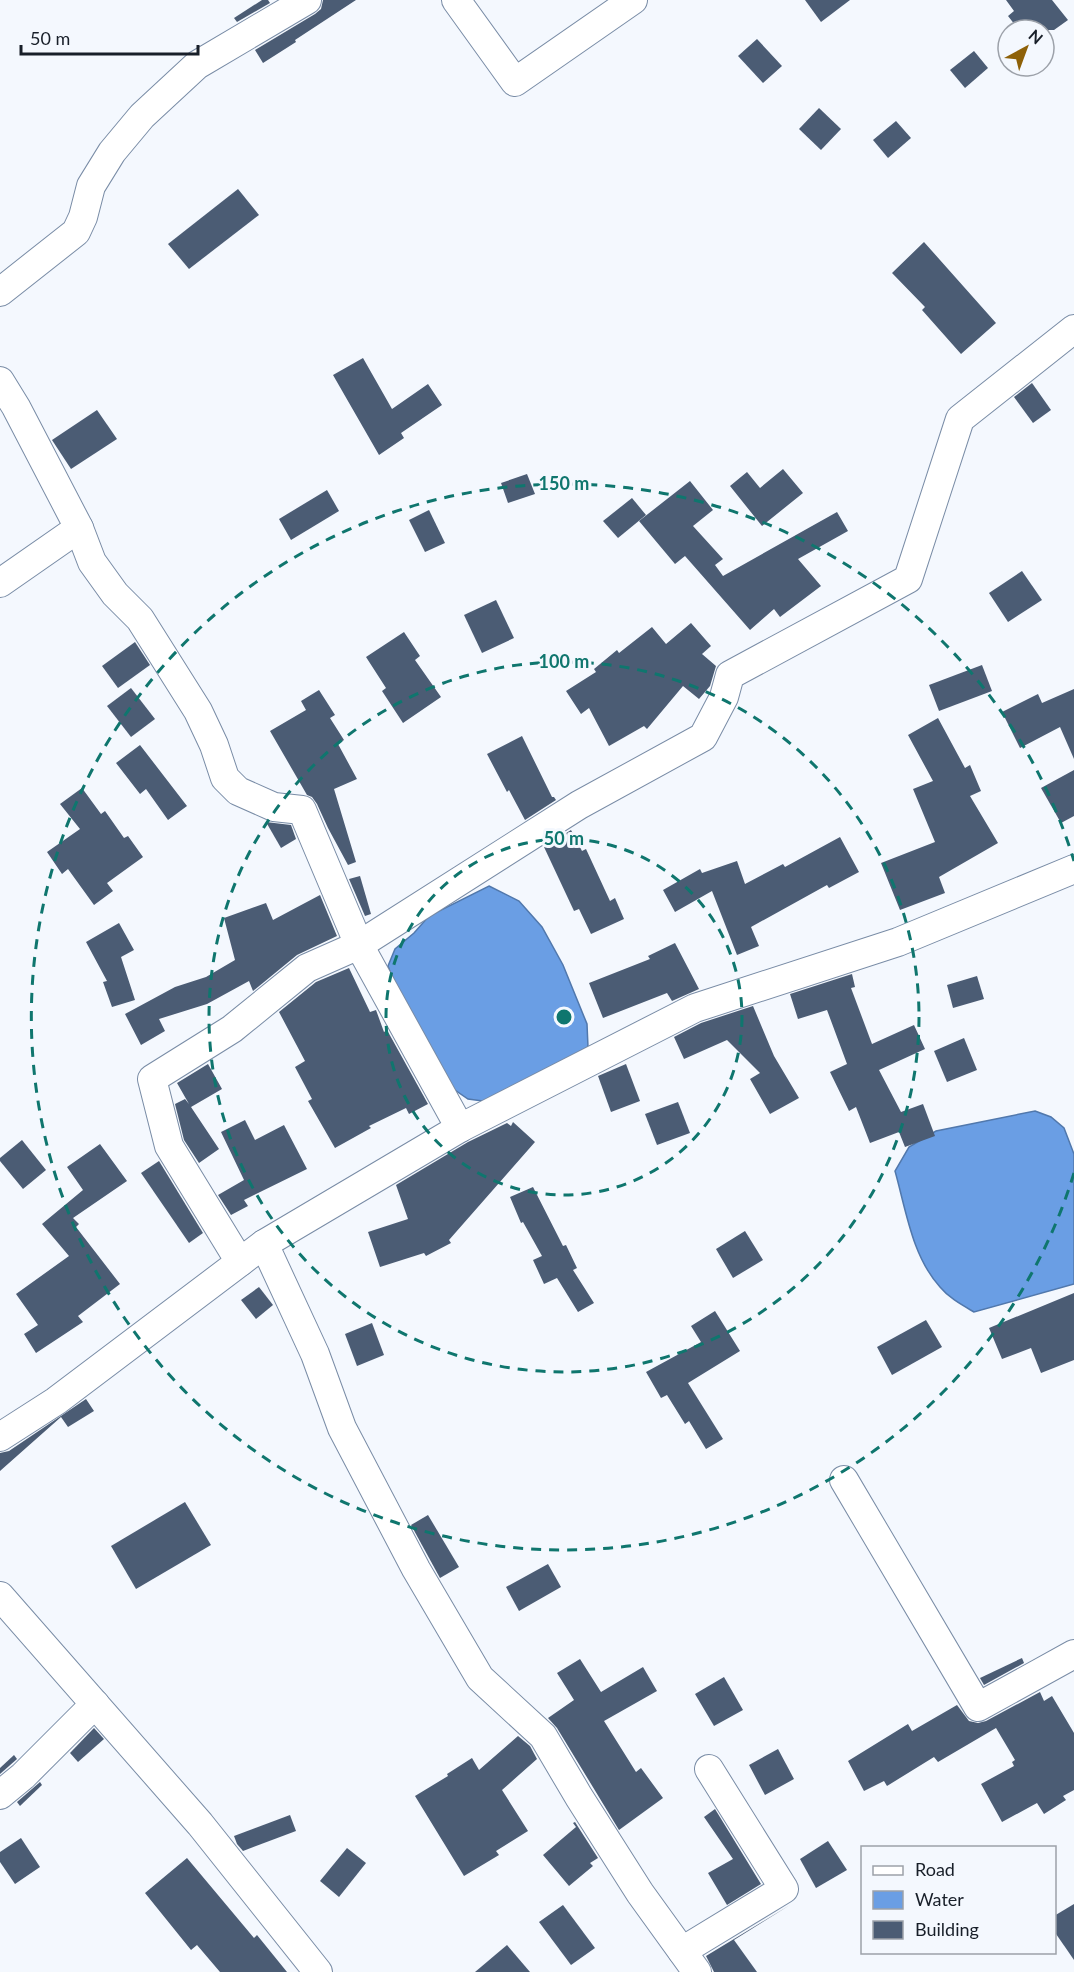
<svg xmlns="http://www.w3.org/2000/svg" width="1074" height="1972" viewBox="0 0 1074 1972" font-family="Lato,sans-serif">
  <rect width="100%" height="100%" fill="#f4f8fe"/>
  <!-- water -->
  <g fill="#6a9ee4" stroke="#5178ac" stroke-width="1.5">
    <path d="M489 886 519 901 542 927 563 965 587 1024 588 1047 490 1102 468 1099 452 1088 399 997 388 966 395 949 414 933 429 916Z"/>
    <path d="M1035 1111 1051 1117 1064 1128 1074 1154V1284L974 1312C962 1305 949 1298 940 1287 912 1256 906 1210 895 1171L909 1147 936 1131Z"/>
  </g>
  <!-- building -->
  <g fill="#4b5c74">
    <path d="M262 0H268L270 3 237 22 234 18Z"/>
    <path d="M323 0H356L295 40 296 42 263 63 255 50 315 14 321 9Z"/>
    <path d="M805 0H850L821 22Z"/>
    <path d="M1006 0H1052L1068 20 1054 30H1019L1008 16 1014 11Z"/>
    <path d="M757 39 782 66 763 83 738 56Z"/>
    <path d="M974 51 988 68 965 88 950 70Z"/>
    <path d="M819 108 841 129 821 150 799 129Z"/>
    <path d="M896 121 911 138 888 158 873 140Z"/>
    <path d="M238 189 259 215 189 269 168 244Z"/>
    <path d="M924 242 996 323 961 354 922 310 925 307 892 273Z"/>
    <path d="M363 358 392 409 428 384 442 405 401 433 404 438 379 455 333 375Z"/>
    <path d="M1032 383 1051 410 1033 423 1014 397Z"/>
    <path d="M97 410 117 439 71 469 52 440Z"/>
    <path d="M783 469 803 493 762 526 730 486 747 472 760 488Z"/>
    <path d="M527 474 535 494 508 503 501 483Z"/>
    <path d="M690 481 713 510 693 526 723 559 715 565 723 576 837 512 848 531 798 559 821 586 780 617 774 609 750 630 685 556 675 564 639 521Z"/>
    <path d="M327 490 339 511 291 540 279 519Z"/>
    <path d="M632 498 646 515 618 538 603 521Z"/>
    <path d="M429 510 445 543 425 552 409 520Z"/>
    <path d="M1022 571 1042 600 1008 622 989 593Z"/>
    <path d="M496 600 514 638 482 653 464 615Z"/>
    <path d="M691 623 711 646 702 654 716 666 710 686 699 699 683 686 647 729 644 726 609 746 589 708 581 714 566 691 596 672 594 669 617 650 619 653 652 627 666 644Z"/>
    <path d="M404 632 420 656 415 660 441 697 403 723 382 691 386 688 366 657Z"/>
    <path d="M135 642 150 665 118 688 102 666Z"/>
    <path d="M982 665 992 691 939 711 929 685Z"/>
    <path d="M131 688 155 719 131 737 107 706Z"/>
    <path d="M1074 689V759L1060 727 1020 748 1002 712 1038 694 1042 703Z"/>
    <path d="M319 690 335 715 330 718 344 740 338 744 357 779 334 789 356 862 348 865 328 828 317 804 312 797 307 795 270 731 306 710 301 701Z"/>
    <path d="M938 718 965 768 970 765 981 791 970 796 998 843 939 877 945 893 900 910 881 863 935 842 913 789 933 781 908 735Z"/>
    <path d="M522 736 552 797H554L556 800 525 820 509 790 507 792 487 754Z"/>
    <path d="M140 745 187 806 168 820 146 789 140 794 116 763Z"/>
    <path d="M1074 770V816L1061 823 1041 788Z"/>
    <path d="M82 788 101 814 105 811 124 838 128 836 143 857 107 883 113 891 94 905 68 869 62 874 47 852 80 829 60 804Z"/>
    <path d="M266 822 291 825 296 839 281 848Z"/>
    <path d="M571 830 582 851 586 849 610 901 615 898 624 919 591 934 579 909 574 911 544 847Z"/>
    <path d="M840 837 859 872 829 888 827 885 751 927 759 946 737 955 712 891 675 912 663 890 700 869 702 873 737 861 745 884 783 864 785 867Z"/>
    <path d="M360 876 371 914 365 916 349 879Z"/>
    <path d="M320 895 337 936 297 955 253 991 249 981 207 1004 159 1019 165 1031 141 1045 125 1014 175 987 206 977 235 960 224 918 266 903 273 920Z"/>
    <path d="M119 923 134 950 121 957 135 1000 112 1007 103 982 107 981 86 942Z"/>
    <path d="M675 943 699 989 672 1001 667 993 603 1018 589 983 650 959 648 956Z"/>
    <path d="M349 968 370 1012 376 1010 384 1032 387 1030 428 1104 409 1114 406 1108 369 1126 371 1128 335 1148 308 1101 312 1099 295 1067 305 1061 279 1012 316 982Z"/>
    <path d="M852 974 855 987 851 988 872 1044 914 1025 925 1049 879 1070 901 1112 923 1104 935 1136 905 1147 899 1132 870 1143 856 1107 849 1111 830 1072 847 1064 827 1010 798 1019 790 994Z"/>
    <path d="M977 976 984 999 953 1008 947 985Z"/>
    <path d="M753 1006 774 1056 799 1098 770 1114 750 1079 760 1073 727 1040 684 1059 674 1037 701 1023Z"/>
    <path d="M964 1038 977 1070 947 1082 934 1051Z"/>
    <path d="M208 1064 222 1089 191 1107 219 1149 199 1163 184 1140 175 1104 185 1099 189 1104 177 1083Z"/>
    <path d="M626 1064 640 1101 611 1112 598 1076Z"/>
    <path d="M678 1102 690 1133 657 1145 645 1114Z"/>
    <path d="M245 1120 255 1140 284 1125 307 1169 244 1200 248 1206 231 1215 218 1195 244 1180 221 1132Z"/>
    <path d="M513 1122 535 1142 449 1240 451 1243 426 1256 424 1253 380 1267 368 1232 408 1219 396 1185 468 1142 507 1123 511 1126Z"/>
    <path d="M22 1140 46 1170 23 1189 0 1161V1158Z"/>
    <path d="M100 1144 127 1181 73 1218 79 1224 76 1227 120 1284 78 1316 83 1322 36 1353 24 1334 38 1325 16 1294 69 1256 42 1224 83 1190 67 1167Z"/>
    <path d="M159 1161 203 1233 189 1243 141 1173Z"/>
    <path d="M533 1187 563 1246 566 1245 577 1268 573 1270 594 1303 578 1312 557 1278 544 1284 533 1260 542 1256 523 1222 521 1223 510 1197Z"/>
    <path d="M745 1231 763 1260 733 1278 716 1249Z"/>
    <path d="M259 1287 273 1305 256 1319 241 1300Z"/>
    <path d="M1074 1293V1360L1041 1373 1031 1348 1002 1359 989 1328Z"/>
    <path d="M715 1311 740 1351 688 1383 723 1439 706 1449 689 1421 685 1424 667 1395 661 1398 646 1372 701 1342 691 1326Z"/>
    <path d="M926 1320 942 1347 892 1375 877 1347Z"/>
    <path d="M372 1323 384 1355 357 1366 345 1334Z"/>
    <path d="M86 1399 94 1411 68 1427 61 1417 0 1471V1453L9 1451Z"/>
    <path d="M185 1502 211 1545 136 1589 111 1546Z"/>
    <path d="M428 1515 459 1567 440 1578 411 1525Z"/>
    <path d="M548 1564 561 1587 519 1611 506 1587Z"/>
    <path d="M1022 1658 1024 1663 984 1685 980 1678Z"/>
    <path d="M580 1659 601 1692 643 1667 657 1691 604 1721 636 1772 641 1768 663 1798 619 1830 557 1728 548 1718 574 1700 557 1673Z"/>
    <path d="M724 1677 743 1710 714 1726 695 1694Z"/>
    <path d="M1040 1692 1044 1701 1052 1696 1074 1733V1790L1063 1796 1066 1800 1044 1814 1037 1803 1002 1822 981 1784 1014 1766 1012 1762 1015 1760 996 1728 938 1762 934 1757 887 1786 884 1781 864 1791 848 1761 908 1724 912 1731 957 1705 969 1721 978 1723 986 1721Z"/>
    <path d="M94 1728 104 1739 78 1762 70 1753Z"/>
    <path d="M518 1736 530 1746 537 1759 502 1790 528 1831 496 1851 499 1855 464 1876 415 1796 448 1776 447 1774 472 1758 479 1770Z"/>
    <path d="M778 1749 794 1779 765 1795 749 1765Z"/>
    <path d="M14 1755 17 1759 0 1774V1768Z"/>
    <path d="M40 1782 42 1785 20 1806 17 1802Z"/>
    <path d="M715 1809 761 1884 727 1905 708 1873 733 1859 704 1817Z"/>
    <path d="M290 1815 296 1831 243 1851 237 1844 234 1836Z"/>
    <path d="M575 1822 598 1858 590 1863 593 1866 569 1886 543 1855 576 1827 573 1823Z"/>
    <path d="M21 1838 40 1867 15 1884 0 1862V1852Z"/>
    <path d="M828 1841 847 1870 816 1888 800 1859Z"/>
    <path d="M347 1848 366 1863 339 1897 320 1881Z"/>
    <path d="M187 1858 254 1938 257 1935 287 1972H220L197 1945 191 1950 145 1893Z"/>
    <path d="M1074 1904V1960L1054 1931V1916Z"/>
    <path d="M563 1905 595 1948 571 1965 539 1922Z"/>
    <path d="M790 1905 734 1940 757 1972H714L706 1956Z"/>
    <path d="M507 1945 530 1972H475Z"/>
  </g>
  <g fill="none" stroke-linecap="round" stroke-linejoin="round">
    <!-- minor casing -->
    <g stroke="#798ca6" stroke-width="30">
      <g id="minor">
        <path d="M456 0 515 82 633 0"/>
        <path d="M0 292 76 232 83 217 91 186 112 152 142 116 197 65 307 0"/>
        <path d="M0 381 16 407 79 528 92 562 115 594 140 619 198 711 214 745 225 778 238 791 274 807 302 810 359 945 460 1128"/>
        <path d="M0 583 79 528"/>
        <path d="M264 1244 315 1354 342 1428 416 1569 480 1678 543 1736 579 1797 640 1893 697 1972"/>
        <path d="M240 1262 169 1146 152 1079 232 1029 307 968 359 945 579 805 703 737 724 697 730 675 908 579 960 419 1074 329"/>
        <path d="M0 1437 56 1401 264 1244 460 1128 695 1008 898 942 1074 869"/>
        <path d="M844 1480 978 1707 1074 1654"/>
        <path d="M0 1596 200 1824 318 1972"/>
        <path d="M0 1795 23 1776 95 1704"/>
        <path d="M682 1951 784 1889 709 1769"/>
      </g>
    </g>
    <!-- minor -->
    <use href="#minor" stroke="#fff" stroke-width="28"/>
  </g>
  <!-- distance rings -->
  <g fill="none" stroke="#0f766e" stroke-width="3" stroke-dasharray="10 8">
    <circle cx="564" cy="1017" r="178"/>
    <circle cx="564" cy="1017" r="355"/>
    <path d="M1074 1173A533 533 0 1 1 1074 861"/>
  </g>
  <circle cx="564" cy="1017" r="9" fill="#0f766e" stroke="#f4f8fe" stroke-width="3"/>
  <g font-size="18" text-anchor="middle" font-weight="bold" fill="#0f766e" stroke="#f4f8fe" stroke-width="6" stroke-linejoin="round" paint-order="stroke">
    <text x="564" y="490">150 m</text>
    <text x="564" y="668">100 m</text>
    <text x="564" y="845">50 m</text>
  </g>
  <!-- legend -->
  <rect x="861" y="1846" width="195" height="108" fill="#f4f8fe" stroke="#9ca1a9" stroke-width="1.5"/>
  <rect x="873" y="1866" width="30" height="9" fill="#ffffff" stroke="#9ca1a9" stroke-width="1.5"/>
  <text x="915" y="1876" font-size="18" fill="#181f29">Road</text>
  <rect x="873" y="1891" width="30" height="18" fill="#6a9ee4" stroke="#9ca1a9" stroke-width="1.5"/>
  <text x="915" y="1906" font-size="18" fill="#181f29">Water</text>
  <rect x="873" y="1921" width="30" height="18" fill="#4b5c74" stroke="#9ca1a9" stroke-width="1.5"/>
  <text x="915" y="1936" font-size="18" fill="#181f29">Building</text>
  <!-- north arrow -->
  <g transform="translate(1026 48) rotate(41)"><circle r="28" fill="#f4f8fe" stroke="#9ca1a9" stroke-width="1.5"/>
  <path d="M0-4.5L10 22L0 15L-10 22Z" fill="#8e6108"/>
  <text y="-9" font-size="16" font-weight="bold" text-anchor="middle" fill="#181f29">N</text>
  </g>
  <!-- scale -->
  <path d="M21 45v9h177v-9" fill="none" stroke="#181f29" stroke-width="3"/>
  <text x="30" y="45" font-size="18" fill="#181f29" stroke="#f4f8fe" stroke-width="4.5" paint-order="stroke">50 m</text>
</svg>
